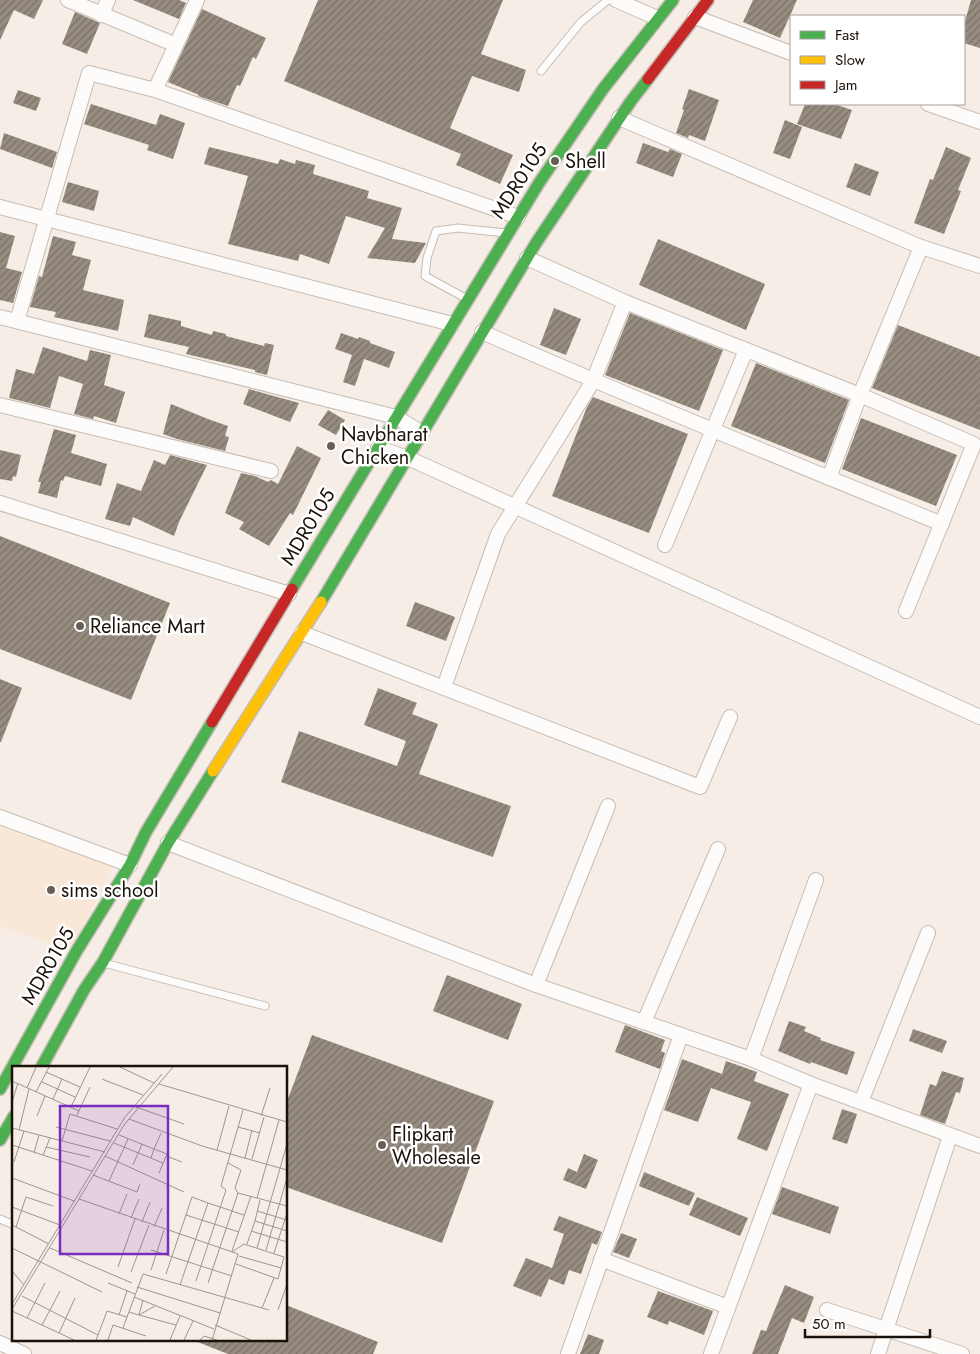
<svg xmlns="http://www.w3.org/2000/svg" width="980" height="1354" viewBox="0 0 980 1354" font-family="Jost,sans-serif">
  <defs>
    <pattern id="building-hatch" width="6" height="6" patternUnits="userSpaceOnUse" patternTransform="scale(1.25)"><rect width="6" height="6" fill="#968c80"/><path d="M-1 1l2-2M0 6l6-6M5 7l2-2" fill="none" stroke="#7a7167"/></pattern>
  </defs>
  <rect width="100%" height="100%" fill="#f6eee6"/>
  <!-- built -->
  <path fill="#f9e7d7" d="M0 810 120 854 70 951 0 926Z"/>
  <!-- building -->
  <g fill="url(#building-hatch)">
    <path d="M0 0H43L34 19 14 10 0 40Z"/>
    <path d="M133 0H179L186 3 179 19Z"/>
    <path d="M318 0H503L481 54 526 70 519 92 472 76 450 128 513 155 500 184 456 165 461 154 284 81Z"/>
    <path d="M753 0H797L780 38 743 22Z"/>
    <path d="M971 0H980V48L964 43V25Z"/>
    <path d="M202 9 266 38 256 59 253 57 240 86 237 85 228 106 198 96 199 95 168 82Z"/>
    <path d="M75 12 100 23 87 54 62 44Z"/>
    <path d="M689 89 719 100 705 141 689 135 688 138 676 133 684 110 682 109Z"/>
    <path d="M18 90 41 98 36 111 13 103Z"/>
    <path d="M91 104 156 125 160 114 185 123 173 159 147 150 149 145 84 124Z"/>
    <path d="M805 104H834L852 110 841 139 797 124Z"/>
    <path d="M785 120 802 127 790 159 773 153Z"/>
    <path d="M4 133 57 152 52 168 0 149Z"/>
    <path d="M643 143 668 152 670 149 682 154 673 177 636 163Z"/>
    <path d="M209 147 278 164 280 159 295 164 296 160 315 165 313 174 369 191 367 198 402 208 392 239 426 243 415 263 367 258 385 228 346 216 329 264 300 254 298 261 228 244 248 176 204 164Z"/>
    <path d="M946 147 971 158 958 190 961 191 944 234 914 223 930 179 933 180Z"/>
    <path d="M855 163 879 172 870 196 846 187Z"/>
    <path d="M68 182 99 191 94 211 62 202Z"/>
    <path d="M0 232 15 236 6 268 22 272 13 303 0 300Z"/>
    <path d="M53 236 76 242 72 255 91 260 83 290 124 300 118 331 54 317 56 312 30 307 39 276 42 277Z"/>
    <path d="M658 239 765 284 746 330 639 285Z"/>
    <path d="M554 308 581 319 566 355 540 345Z"/>
    <path d="M630 313 723 350 699 411 605 375Z"/>
    <path d="M149 314 181 321V326L212 335 213 331 226 334V336L264 346 265 343 274 345 267 375 255 372V370L186 354 189 347 144 337Z"/>
    <path d="M898 325 980 357V430L872 388Z"/>
    <path d="M341 333 358 339 359 337 370 341V343L395 352 389 368 364 359 355 386 343 382 352 355 335 349Z"/>
    <path d="M43 347 87 361 90 350 111 355 104 385 125 392 116 423 94 416 93 419 74 414 83 384 59 376 50 408 9 398 16 369 34 374Z"/>
    <path d="M756 363 849 400 825 463 731 426Z"/>
    <path d="M249 389 299 403 290 422 243 404Z"/>
    <path d="M593 397 688 434 649 533 552 496 587 407Z"/>
    <path d="M171 404 208 419 228 426 225 436 229 437 225 451 177 439 163 434Z"/>
    <path d="M328 410 345 420 336 435 318 425Z"/>
    <path d="M861 418 957 455 936 506 842 469Z"/>
    <path d="M54 429 76 435 71 453 107 464 101 486 65 476 63 481 61 480 57 498 38 493 41 482H38Z"/>
    <path d="M297 446 321 458 293 515 290 513 269 546 239 529 244 522 225 513 241 473 255 476 268 482 271 480 278 484Z"/>
    <path d="M0 450 21 455 16 477 13 476 12 481 0 479Z"/>
    <path d="M170 455 207 465 179 522 174 536 133 517 130 526 105 519 117 483 141 491 154 460 165 465Z"/>
    <path d="M0 536 170 603 131 700 0 649Z"/>
    <path d="M415 602 455 617 446 641 406 626Z"/>
    <path d="M0 679 22 688 1 742H0Z"/>
    <path d="M378 688 417 703 412 714 438 724 419 774 511 806 493 857 281 782 299 731 397 766 406 741 364 725Z"/>
    <path d="M447 975 522 1004 508 1040 433 1011Z"/>
    <path d="M789 1021 806 1027 804 1031 821 1038 820 1040 855 1052 847 1075 811 1062 810 1064 778 1051Z"/>
    <path d="M625 1025 665 1040 661 1051 665 1053 660 1069 615 1052Z"/>
    <path d="M913 1029 947 1041 942 1053 909 1041Z"/>
    <path d="M312 1035 494 1101 442 1243 286 1187V1104Z"/>
    <path d="M682 1059 722 1074 726 1061 757 1072 754 1081 789 1094 767 1151 737 1139 751 1102 711 1088 698 1122 664 1110Z"/>
    <path d="M942 1071 964 1078 960 1093 956 1092 945 1124 920 1115 930 1084 936 1086Z"/>
    <path d="M842 1109 857 1114 847 1144 832 1139Z"/>
    <path d="M584 1154 598 1160 586 1189 563 1180 568 1168 577 1172Z"/>
    <path d="M644 1172 695 1193 689 1206 639 1186Z"/>
    <path d="M782 1187 839 1207 830 1234 772 1214Z"/>
    <path d="M697 1197 748 1218 740 1236 689 1215Z"/>
    <path d="M559 1216 602 1232 597 1245 592 1243 581 1274 569 1270 564 1285 549 1279 541 1297 513 1286 526 1258 552 1268 564 1234 553 1230Z"/>
    <path d="M621 1233 637 1239 629 1258 613 1252Z"/>
    <path d="M785 1285 814 1297 804 1323 792 1318 778 1354H752L761 1330 766 1331Z"/>
    <path d="M658 1291 713 1311 704 1335 669 1321 668 1325 647 1317Z"/>
    <path d="M286 1305 378 1342 373 1354H228L195 1341 286 1340Z"/>
    <path d="M588 1334 604 1340 599 1354H580Z"/>
  </g>
  <g fill="none" stroke-linecap="round" stroke-linejoin="round">
    <!-- lane casing -->
    <g stroke="#c5bdb5" stroke-width="9">
      <g id="lane">
        <path d="M541 71 581 22 608 0"/>
        <path d="M467 299 425 276 427 258 436 231 458 228 506 233"/>
        <path d="M104 963 265 1006"/>
        <path d="M0 1219 14 1225"/>
      </g>
    </g>
    <!-- street casing -->
    <g stroke="#c5bdb5" stroke-width="16">
      <g id="street">
        <path d="M68 0 176 45"/>
        <path d="M616 0 657 18"/>
        <path d="M101 15 108 0"/>
        <path d="M695 17 791 53"/>
        <path d="M155 90 197 0"/>
        <path d="M928 104 980 122"/>
        <path d="M619 118 921 247 980 266"/>
        <path d="M0 207 452 324"/>
        <path d="M527 258 625 302 860 395 921 247"/>
        <path d="M0 317 396 417 422 433"/>
        <path d="M17 321 89 73 155 90 518 217"/>
        <path d="M482 332C634 399 788 461 942 524"/>
        <path d="M0 405 271 471"/>
        <path d="M378 448 408 458 980 717"/>
        <path d="M829 478 860 395 974 444 906 611"/>
        <path d="M0 503 289 594"/>
        <path d="M665 545 746 350"/>
        <path d="M302 633 700 787 730 717"/>
        <path d="M444 687 498 534 593 381 625 302"/>
        <path d="M0 817 130 865"/>
        <path d="M168 843 536 985 751 1059 811 1084 980 1146"/>
        <path d="M536 985 608 806"/>
        <path d="M644 1022 718 849"/>
        <path d="M751 1059 816 880"/>
        <path d="M861 1102 928 933"/>
        <path d="M601 1259 728 1307"/>
        <path d="M827 1310 962 1354"/>
        <path d="M0 1343 24 1354"/>
        <path d="M568 1354 681 1035"/>
        <path d="M711 1354 811 1084"/>
        <path d="M878 1354 950 1136"/>
      </g>
    </g>
    <!-- fast casing -->
    <g stroke="#c5bdb5" stroke-width="14">
      <g id="fast">
        <path d="M292 589 539 183 603 89 673 0"/>
        <path d="M321 602 536 243 631 101 648 79"/>
        <path d="M41 1068 84 990 103 962 168 843 213 771"/>
        <path d="M0 1089 76 952 130 865 146 832 212 722"/>
        <path d="M0 1140 14 1116"/>
      </g>
    </g>
    <!-- slow casing -->
    <g stroke="#c5bdb5" stroke-width="14">
      <path id="slow" d="M213 771 321 602"/>
    </g>
    <!-- jam casing -->
    <g stroke="#c5bdb5" stroke-width="14">
      <g id="jam">
        <path d="M648 79 708 0"/>
        <path d="M212 722 292 589"/>
      </g>
    </g>
    <!-- lane -->
    <use href="#lane" stroke="#fefcfb" stroke-width="7"/>
    <!-- street -->
    <use href="#street" stroke="#fefcfb" stroke-width="14"/>
    <!-- fast -->
    <use href="#fast" stroke="#4caf50" stroke-width="11"/>
    <!-- slow -->
    <use href="#slow" stroke="#ffc107" stroke-width="11"/>
    <!-- jam -->
    <use href="#jam" stroke="#c62828" stroke-width="11"/>
  </g>
  <!-- markers -->
  <g fill="#675f56" stroke="#fff" stroke-width="2">
    <circle cx="555" cy="161" r="5"/>
    <circle cx="331" cy="446" r="5"/>
    <circle cx="80" cy="626" r="5"/>
    <circle cx="51" cy="890" r="5"/>
    <circle cx="382" cy="1145" r="5"/>
  </g>
  <g text-anchor="middle" dominant-baseline="central" stroke-width="5" stroke-linejoin="round" paint-order="stroke">
    <!-- poi labels -->
    <g font-size="20" fill="#1a1209" stroke="#fff" text-anchor="start">
      <text x="565" y="161">Shell</text>
      <text x="341" y="434">Navbharat<tspan x="341" dy="23">Chicken</tspan></text>
      <text x="90" y="626">Reliance Mart</text>
      <text x="61" y="890">sims school</text>
      <text x="392" y="1134">Flipkart<tspan x="392" dy="23">Wholesale</tspan></text>
    </g>
    <!-- street labels -->
    <g font-size="20" fill="#1a1209" stroke="#fff">
      <text transform="translate(519 181) rotate(-57)">MDR0105</text>
      <text transform="translate(308 527) rotate(-59)">MDR0105</text>
      <text transform="translate(48 966) rotate(-60)">MDR0105</text>
    </g>
  </g>
  <!-- overview -->
  <g transform="translate(12 1066)">
    <rect width="275" height="275" fill="#f6eee6"/>
    <path fill="none" stroke="#9e968e" stroke-width="1" d="M108 1 142 17M34 6 68 21M90 13 131 29M0 15 67 45M30 16 63 31M147 18 275 56M15 22 24 1M24 26 37 1M41 33 50 13M0 36 6 17M59 41 78 1M124 41 172 58M65 49 78 21M25 50 33 30M249 50 258 22M117 53 190 80 275 104M44 61 98 75M226 61 248 67M0 62 93 86M7 64 17 23M107 69 142 83 149 67M50 75 58 48 105 63M102 77 151 97M0 79 80 105M34 81 78 91M205 84 217 40M22 87 27 69M31 89 38 72M93 90 172 126M154 90 170 96M139 92 142 83 155 88 147 107M233 92 240 64M240 93 252 51M2 96 12 65M216 97 229 104 223 122 226 127 275 140M121 99 130 78M81 109 125 126 128 118M0 112 62 135M97 115 116 73M245 132 267 54M67 133 226 188 200 274M0 141 48 159M245 145 275 154M107 148 115 128M174 149 227 166M119 152 127 133M243 155 248 134M130 156 138 136M0 159 37 178M4 161 14 131 41 140M142 161 150 142M239 165 275 176M235 178 243 155 275 165M0 182 90 226M38 182 120 217M245 182 275 78M139 184 220 210M254 184 275 112M220 185 239 130M220 186 232 178 272 191 266 213 224 198M262 187 275 147M227 190 269 202M106 201 123 153M139 204 152 164M0 205 12 219M119 206 137 159M154 208 180 131 196 137M184 215 214 124 209 120 231 44M96 217 123 228M196 217 226 127M168 219 196 137 232 149M125 221 208 247M10 230 86 269 84 274M122 231 202 263M131 234 127 249 164 259M0 238 113 51 150 8M250 242 262 212M0 243 112 59 161 1M266 244 275 218M0 245 62 274M117 246 127 249 143 240M107 249 115 225M115 251 131 208 257 244M15 252 33 217M30 259 48 225M203 259 239 274M47 267 63 232M86 269 95 245 115 251 111 262M96 274 101 259 134 270M158 274 168 250M172 274 181 255M188 274 192 270 205 274"/>
    <path fill="#7b2cbf" fill-opacity="0.15" stroke="#7b2cbf" stroke-width="2.5" d="M48 40H156V188H48Z"/>
    <rect width="275" height="275" fill="none" stroke="#1a1209" stroke-width="2.5"/>
  </g>
  <!-- legend -->
  <rect x="790" y="15" width="175" height="90" fill="#ffffff" stroke="#a3a09d"/>
  <rect x="800" y="31" width="25" height="8" fill="#4caf50" stroke="#a3a09d"/>
  <text x="835" y="40" font-size="15" fill="#1a1209">Fast</text>
  <rect x="800" y="56" width="25" height="8" fill="#ffc107" stroke="#a3a09d"/>
  <text x="835" y="65" font-size="15" fill="#1a1209">Slow</text>
  <rect x="800" y="81" width="25" height="8" fill="#c62828" stroke="#a3a09d"/>
  <text x="835" y="90" font-size="15" fill="#1a1209">Jam</text>
  <!-- scale -->
  <path d="M805 1329v8h125v-8" fill="none" stroke="#1a1209" stroke-width="2.5"/>
  <text x="812" y="1329" font-size="15" fill="#1a1209" stroke="#ffffff" stroke-width="4" paint-order="stroke">50 m</text>
</svg>
